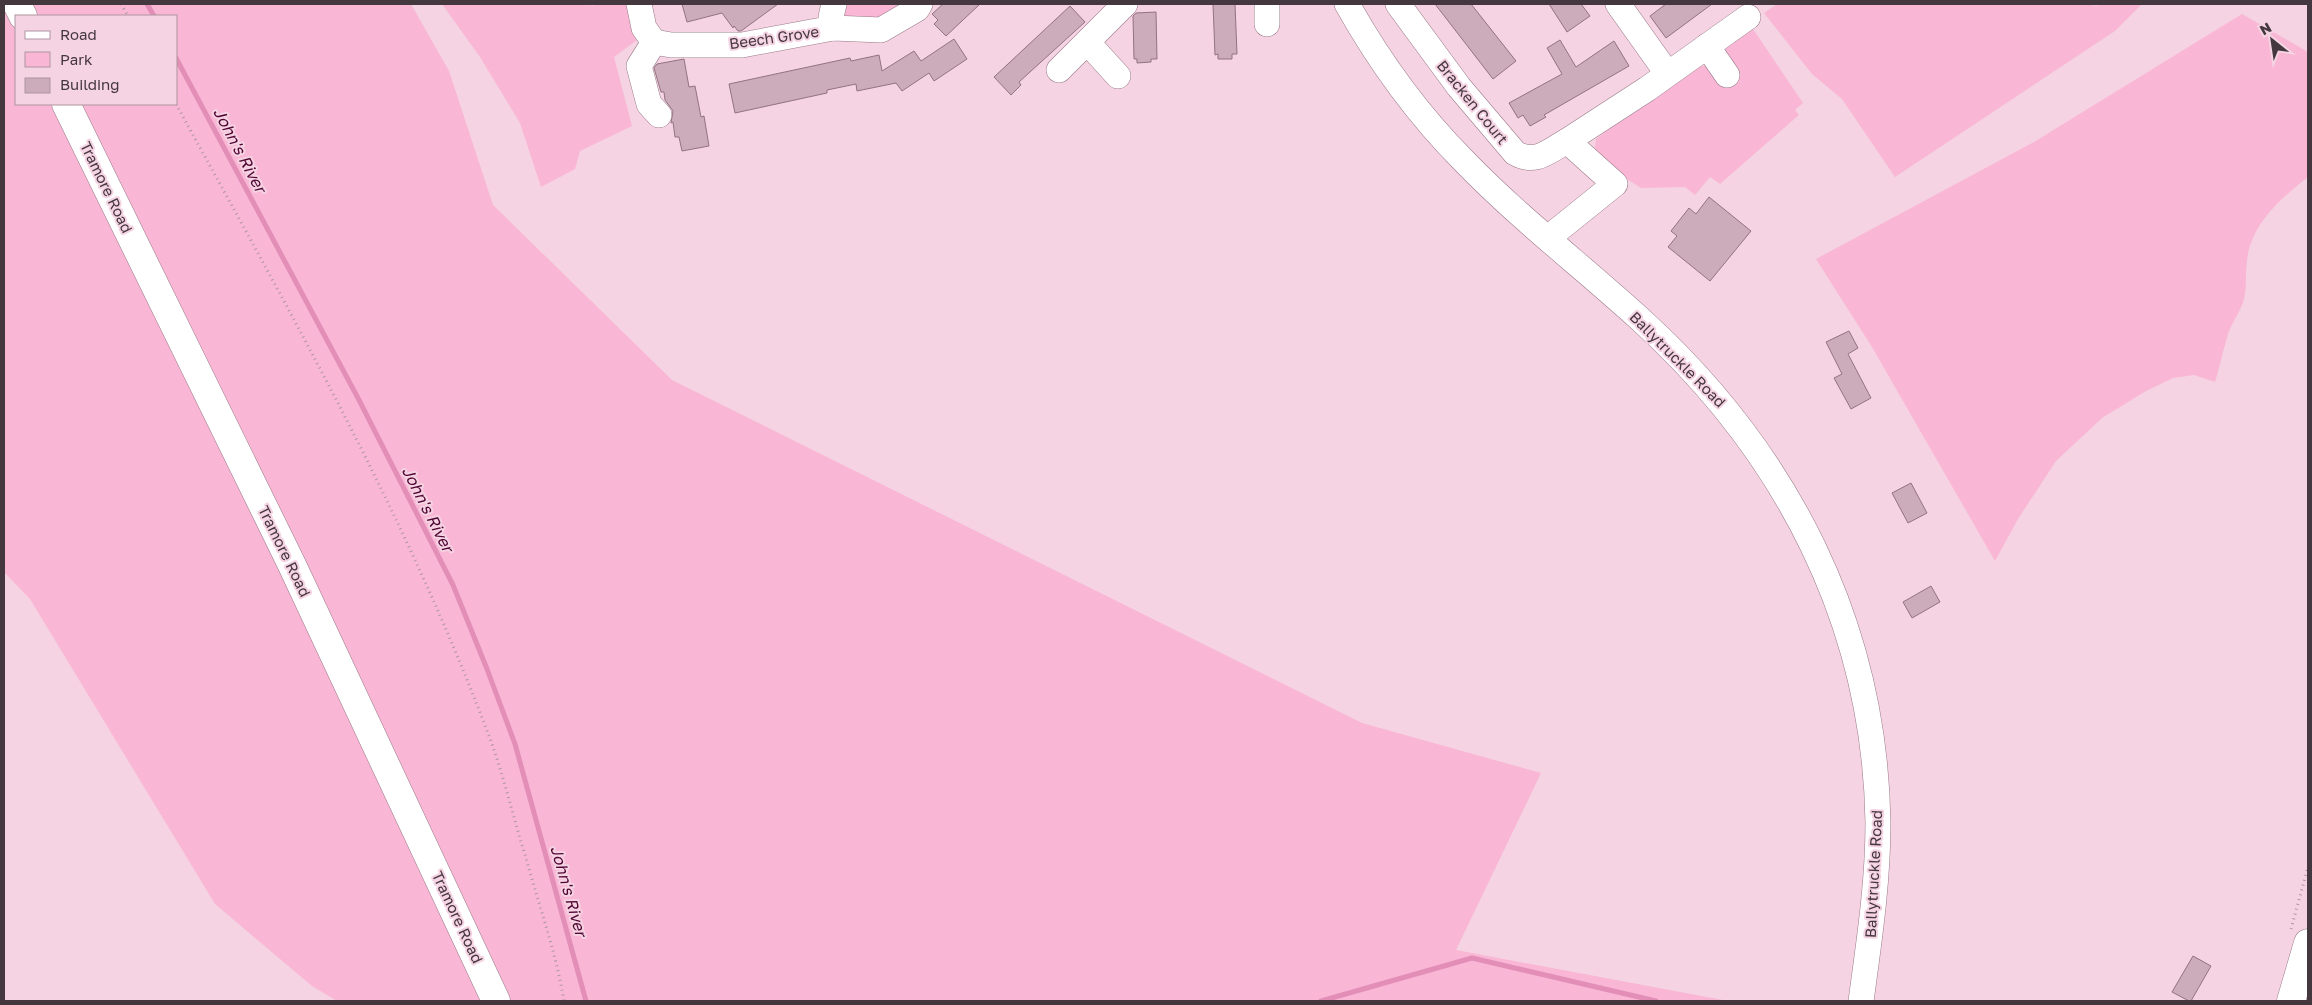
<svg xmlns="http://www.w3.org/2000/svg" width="2312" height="1005" viewBox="0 0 2312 1005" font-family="'Golos Text',sans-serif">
  <rect width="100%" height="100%" fill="#f5d3e2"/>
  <!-- green -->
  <g fill="#f9b6d5" fill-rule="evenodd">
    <path d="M4 4H411L449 71 493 205 672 380 1362 723 1541 773 1456 950 1728 1001H337L312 986 215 904 30 599 4 572ZM16 16H176V104H16Z"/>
    <path d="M442 4H587L593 6 594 4H626L637 40 614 57 632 126 580 151 575 169 541 187 520 123 480 57Z"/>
    <path d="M843 4H911L882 22 843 18Z"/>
    <path d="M1777 4H2086L2097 6 2098 4H2142L2115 31 1895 177 1842 99 1812 74 1764 13Z"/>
    <path d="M2242 14 2308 52V177C2281 198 2250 225 2247 261 2245 274 2247 286 2244 299 2241 311 2232 322 2228 334 2223 350 2220 366 2215 382L2194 375 2173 378 2146 391 2102 418 2056 461 2018 519 1995 561 1872 347 1816 259 2034 142Z"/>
    <path d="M1751 26 1803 103 1795 110 1799 115 1720 184 1710 177 1695 195 1685 187 1641 188 1610 168 1597 154 1595 147 1596 139 1604 133 1601 128 1693 66H1706L1725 57C1724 41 1739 35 1751 26Z"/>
  </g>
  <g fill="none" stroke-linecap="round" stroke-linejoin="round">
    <!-- stream -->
    <g stroke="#e28eb7" stroke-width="5">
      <path d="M147 4 154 16"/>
      <path d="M176 58 359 400 453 585 487 669 515 744 586 1001"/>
      <path d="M1321 1001 1472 958 1656 1001"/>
    </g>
  </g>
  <!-- building -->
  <g fill="#ccabba" stroke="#927381">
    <path d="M682 4H778L741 31H738L734 26 733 28 722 13 687 22Z"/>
    <path d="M943 4H980L946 36 934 24 938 20 932 14Z"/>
    <path d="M1213 4H1235L1237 54H1232V59H1218V54L1215 55Z"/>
    <path d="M1435 4H1471L1516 61 1493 79Z"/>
    <path d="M1549 4H1581L1590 16 1567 32Z"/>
    <path d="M1666 4H1712L1666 38 1650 16Z"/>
    <path d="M1070 6 1085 22 1019 82 1021 85 1011 95 994 77Z"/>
    <path d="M1156 12 1157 59H1151V62L1137 63V59H1134L1133 16 1136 13Z"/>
    <path d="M954 39 967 59 934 81 929 73 902 91 896 83 857 91 856 84 827 90V93L735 113 729 84 850 58 851 61 879 55 882 71 914 51 921 61Z"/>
    <path d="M1560 40 1576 67 1614 41 1629 66 1544 115 1546 117 1530 126 1523 115 1518 118 1509 103 1562 74 1547 48Z"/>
    <path d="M684 59 689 87 695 86 701 117 704 116 709 146 682 151 679 137H675L673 122 671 123 673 111 665 100 664 92H661L654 68 657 64Z"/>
    <path d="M1709 197 1751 231 1710 281 1668 247 1677 236 1671 231 1689 208 1696 214Z"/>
    <path d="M1849 331 1858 348 1848 354 1871 398 1851 409 1834 378 1842 374 1826 342Z"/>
    <path d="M1911 483 1927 513 1908 523 1892 493Z"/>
    <path d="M1931 586 1940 602 1912 618 1903 602Z"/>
    <path d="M2193 956 2211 966 2191 1001H2189L2172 992Z"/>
  </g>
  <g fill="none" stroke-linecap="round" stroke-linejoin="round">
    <!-- minor casing -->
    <g stroke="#997a88" stroke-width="26">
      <g id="minor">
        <path d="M639 4 644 28 654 42 671 45H742L833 28 881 30 917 9 920 4"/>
        <path d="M1267 4V24"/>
        <path d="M1347 4C1379 61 1417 114 1464 161 1519 218 1583 267 1641 320 1787 453 1875 624 1878 823 1878 883 1869 942 1861 1001"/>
        <path d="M1398 4 1459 87 1515 153C1536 165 1548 151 1567 141L1615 184 1548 238"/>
        <path d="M1618 4 1667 73"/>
        <path d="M833 28 831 17 834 4"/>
        <path d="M654 42 639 66 649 104 659 115"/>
        <path d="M1088 43 1118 76"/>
        <path d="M1707 46 1727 75"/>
        <path d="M1059 70 1125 4"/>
        <path d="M1567 141 1647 89 1748 17"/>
      </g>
    </g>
    <!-- major casing -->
    <g stroke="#997a88" stroke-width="29">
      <g id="major">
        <path d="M17 4 23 16"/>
        <path d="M66 104 292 565 496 1001"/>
        <path d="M2291 1001 2308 943"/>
      </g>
    </g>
    <!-- path -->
    <g stroke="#b096a1" stroke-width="3" stroke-dasharray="1 4" stroke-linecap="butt">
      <path d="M121 4 128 16"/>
      <path d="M176 104C289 310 406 515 489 736 504 776 513 817 526 858 539 906 556 952 564 1001"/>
      <path d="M2291 929 2308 867"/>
    </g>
    <!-- minor -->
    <use href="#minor" stroke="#fff" stroke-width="25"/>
    <!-- major -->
    <use href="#major" stroke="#fff" stroke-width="28"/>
  </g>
  <g text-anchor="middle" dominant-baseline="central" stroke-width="4" stroke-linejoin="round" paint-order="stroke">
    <!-- street labels -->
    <g font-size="15" fill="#44373d" stroke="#f5d3e2">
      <text transform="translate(774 37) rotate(-8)">Beech Grove</text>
      <text transform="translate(1473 102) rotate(51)">Bracken Court</text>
      <text transform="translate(107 187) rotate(64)">Tramore Road</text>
      <text transform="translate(1678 359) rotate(45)">Ballytruckle Road</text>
      <text transform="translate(285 551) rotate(64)">Tramore Road</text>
      <text transform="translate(1873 874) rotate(-87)">Ballytruckle Road</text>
      <text transform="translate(458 917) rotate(65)">Tramore Road</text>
    </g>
    <!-- water labels -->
    <g font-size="16" font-style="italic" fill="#500533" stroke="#f5d3e2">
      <text transform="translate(240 150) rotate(62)">John's River</text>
      <text transform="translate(428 509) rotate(63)">John's River</text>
      <text transform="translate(569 891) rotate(74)">John's River</text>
    </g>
  </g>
  <!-- border -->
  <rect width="2312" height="1005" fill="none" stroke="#44373d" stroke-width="10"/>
  <!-- legend -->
  <rect x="15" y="15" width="162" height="90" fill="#f5d3e2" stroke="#ae95a0"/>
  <rect x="25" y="31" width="25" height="8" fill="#ffffff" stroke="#ae95a0"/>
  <text x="60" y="40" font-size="15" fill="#44373d">Road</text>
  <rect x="25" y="52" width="25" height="15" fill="#f9b6d5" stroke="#ae95a0"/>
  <text x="60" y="65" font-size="15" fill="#44373d">Park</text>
  <rect x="25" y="78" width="25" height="15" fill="#ccabba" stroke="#ae95a0"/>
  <text x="60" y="90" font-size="15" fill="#44373d">Building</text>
  <!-- north arrow -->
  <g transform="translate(2272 40) rotate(330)" stroke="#f5d3e2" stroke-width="4" paint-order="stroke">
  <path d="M0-4L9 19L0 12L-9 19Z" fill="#44373d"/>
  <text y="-8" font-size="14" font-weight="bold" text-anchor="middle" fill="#44373d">N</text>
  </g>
</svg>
